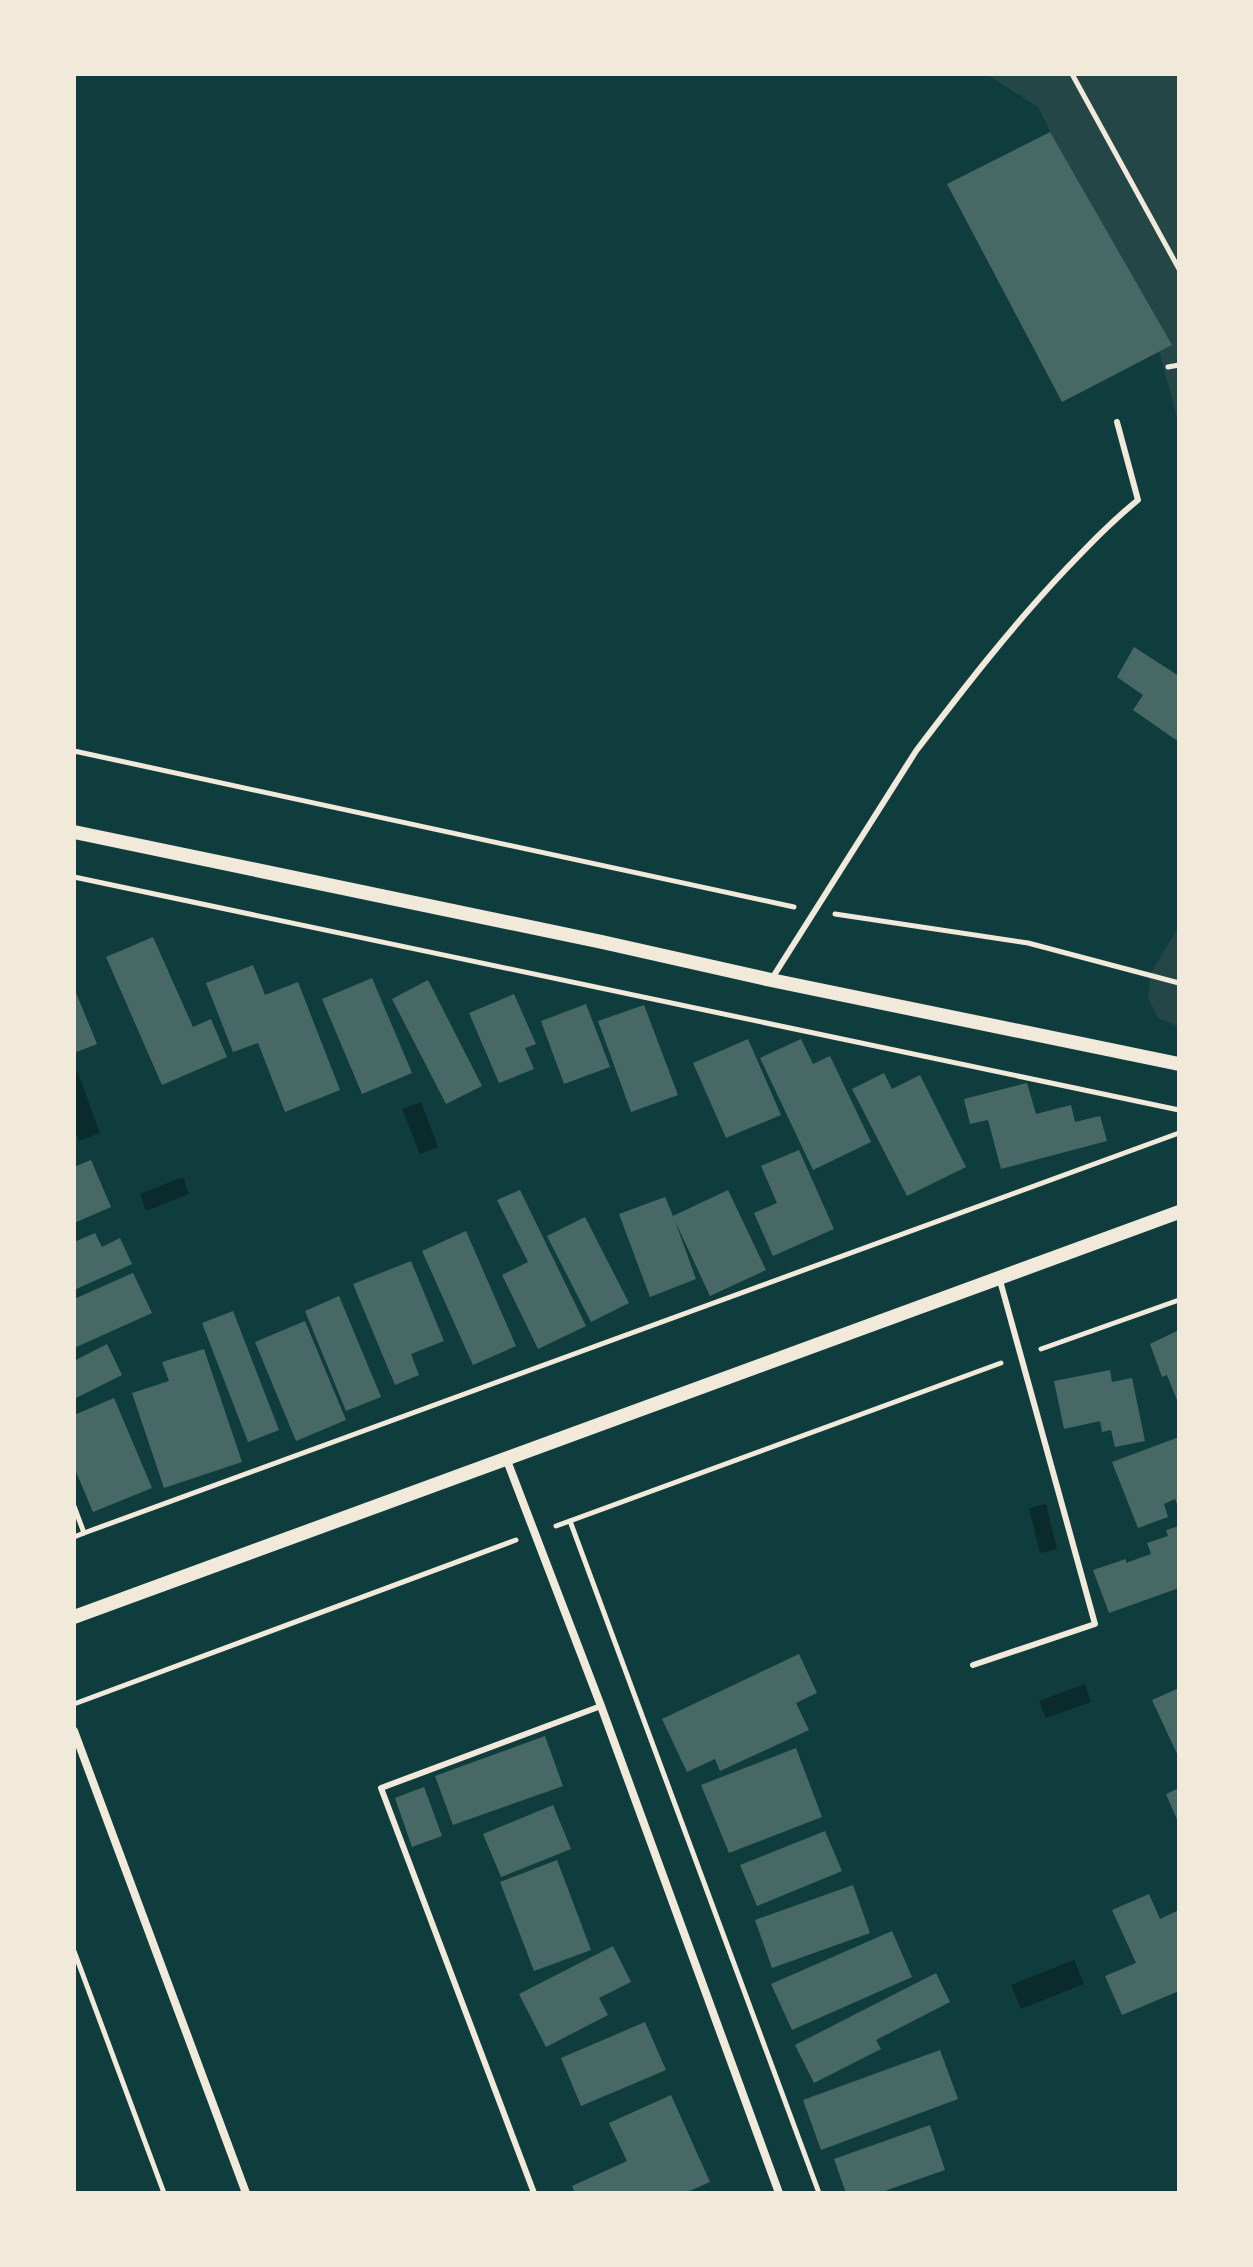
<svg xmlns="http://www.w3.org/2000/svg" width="1253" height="2267" viewBox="0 0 1253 2267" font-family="Merriweather,serif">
  <rect width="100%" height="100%" fill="#0f3d3e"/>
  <!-- green -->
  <g fill="#244646">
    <path d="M986 74H1179V425L1160 355 1038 107Z"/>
    <path d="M1179 926V1027L1158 1018 1148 997 1151 973Z"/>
  </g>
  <!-- water -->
  <g fill="#0a2a2b">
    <path d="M78 1073 100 1133 79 1141 74 1129V1074Z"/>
    <path d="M421 1102 438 1147 420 1154 402 1109Z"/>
    <path d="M183 1177 189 1194 146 1211 140 1194Z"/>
    <path d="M1046 1504 1057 1549 1040 1553 1029 1508Z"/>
    <path d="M1085 1684 1091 1702 1046 1718 1039 1701Z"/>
    <path d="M1074 1960 1084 1984 1021 2009 1011 1985Z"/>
  </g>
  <!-- building -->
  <g fill="#486865">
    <path d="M1050 132 1172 345 1062 402 947 184Z"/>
    <path d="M1134 647 1179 676V742L1133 710 1143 695 1117 677Z"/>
    <path d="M153 937 193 1027 211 1019 227 1057 162 1085 106 957Z"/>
    <path d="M253 965 265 995 298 982 340 1090 285 1112 258 1043 233 1052 206 983Z"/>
    <path d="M372 978 412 1073 362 1094 322 999Z"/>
    <path d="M428 980 482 1086 446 1104 392 999Z"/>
    <path d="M74 988 97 1044 74 1053Z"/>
    <path d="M514 994 536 1044 525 1048 534 1069 499 1083 469 1013Z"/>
    <path d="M586 1004 610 1067 564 1084 541 1021Z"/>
    <path d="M644 1005 678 1095 631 1112 598 1021Z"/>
    <path d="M748 1039 781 1115 726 1138 693 1063Z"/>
    <path d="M801 1039 813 1064 830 1056 871 1142 813 1170 760 1058Z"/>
    <path d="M884 1073 892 1089 920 1075 966 1167 907 1196 852 1089Z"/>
    <path d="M1027 1083 1036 1114 1071 1105 1075 1122 1100 1116 1107 1141 1001 1169 988 1120 970 1124 964 1099Z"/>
    <path d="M799 1150 834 1229 773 1256 754 1213 777 1203 761 1166Z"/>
    <path d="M91 1160 111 1207 74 1223V1167Z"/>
    <path d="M520 1190 586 1326 538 1349 502 1275 528 1262 497 1200Z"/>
    <path d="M728 1190 766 1270 710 1296 675 1221 696 1279 650 1297 619 1214 665 1197 673 1216Z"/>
    <path d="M585 1217 629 1303 591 1322 547 1236Z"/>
    <path d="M466 1231 516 1346 473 1365 422 1251Z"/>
    <path d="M95 1233 102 1247 120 1238 132 1264 74 1290V1242Z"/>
    <path d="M411 1261 444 1341 411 1354 419 1375 395 1385 353 1284Z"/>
    <path d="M133 1273 152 1313 74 1348V1299Z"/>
    <path d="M339 1296 381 1397 346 1411 305 1311Z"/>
    <path d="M233 1311 279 1430 248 1442 202 1323Z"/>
    <path d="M305 1321 346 1420 296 1441 255 1342Z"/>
    <path d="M1179 1330V1405L1167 1375 1162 1377 1150 1344Z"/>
    <path d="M107 1344 122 1375 74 1399V1361Z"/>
    <path d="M204 1349 242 1462 164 1488 132 1393 169 1381 162 1362Z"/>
    <path d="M1110 1370 1112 1382 1132 1378 1145 1441 1115 1447 1111 1430 1102 1432 1100 1421 1064 1429 1054 1381Z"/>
    <path d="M114 1398 152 1488 93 1512 74 1467V1415Z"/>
    <path d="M1179 1437V1509L1175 1499 1164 1504 1168 1517 1138 1528 1112 1462Z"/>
    <path d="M1179 1526V1588L1109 1613 1093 1570 1126 1559V1563L1151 1554 1147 1543 1168 1536 1166 1530Z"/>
    <path d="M799 1654 817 1693 796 1703 809 1730 720 1771 715 1759 687 1772 662 1719Z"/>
    <path d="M1179 1688V1758L1152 1700Z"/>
    <path d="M545 1736 563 1786 453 1825 435 1776Z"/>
    <path d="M796 1748 822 1817 729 1853 701 1785Z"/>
    <path d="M424 1787 442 1836 412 1847 395 1798Z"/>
    <path d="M1179 1788V1824L1166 1794Z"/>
    <path d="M553 1805 571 1849 501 1877 483 1834Z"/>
    <path d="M825 1831 842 1871 757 1906 740 1865Z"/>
    <path d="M557 1860 591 1950 534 1971 500 1882Z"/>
    <path d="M853 1885 870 1933 772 1968 755 1920Z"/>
    <path d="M1149 1894 1160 1919 1179 1910V1991L1122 2015 1105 1976 1136 1963 1112 1910Z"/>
    <path d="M892 1931 912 1977 792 2030 771 1984Z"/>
    <path d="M613 1946 631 1982 599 1998 608 2015 546 2047 519 1994Z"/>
    <path d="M936 1973 950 2002 876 2040 881 2049 814 2083 795 2045Z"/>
    <path d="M645 2022 666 2070 581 2106 561 2058Z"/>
    <path d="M940 2050 958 2099 821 2150 803 2100Z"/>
    <path d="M671 2095 710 2182 685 2193H575L572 2186 627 2161 609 2123Z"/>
    <path d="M930 2125 945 2170 879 2193H846L834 2159Z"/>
  </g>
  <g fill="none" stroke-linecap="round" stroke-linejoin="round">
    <!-- path -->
    <g stroke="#f1e9da" stroke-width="5">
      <path d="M1072 74 1179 269"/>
      <path d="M1168 367 1179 365"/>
      <path d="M74 751 794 907"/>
      <path d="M74 877 1179 1110"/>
      <path d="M835 914 1028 943 1179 983"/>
      <path d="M1041 1349 1179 1300"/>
      <path d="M74 1506 84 1533 1179 1133"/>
      <path d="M570 1521 819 2193"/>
      <path d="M556 1526 1001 1363"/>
      <path d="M74 1537 84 1533"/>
      <path d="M74 1704 516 1540"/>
      <path d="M74 1951 164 2193"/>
    </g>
    <!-- service -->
    <g stroke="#f1e9da" stroke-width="6">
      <path d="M771 980 916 751C964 688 1012 626 1066 569 1089 545 1112 521 1138 500L1117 422"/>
      <path d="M973 1665 1095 1624 999 1277"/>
      <path d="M534 2193 381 1788 601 1706"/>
    </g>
    <!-- minor -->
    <g stroke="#f1e9da" stroke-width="8">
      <path d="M506 1458 601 1706 779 2193"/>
      <path d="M74 1731 246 2193"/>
    </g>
    <!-- tertiary -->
    <g stroke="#f1e9da" stroke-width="14">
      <path d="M74 832 602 942 771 980 1179 1064"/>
      <path d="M74 1617 1179 1212"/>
    </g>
  </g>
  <!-- border -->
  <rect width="1253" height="2267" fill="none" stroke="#f1e9da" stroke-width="152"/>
</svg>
